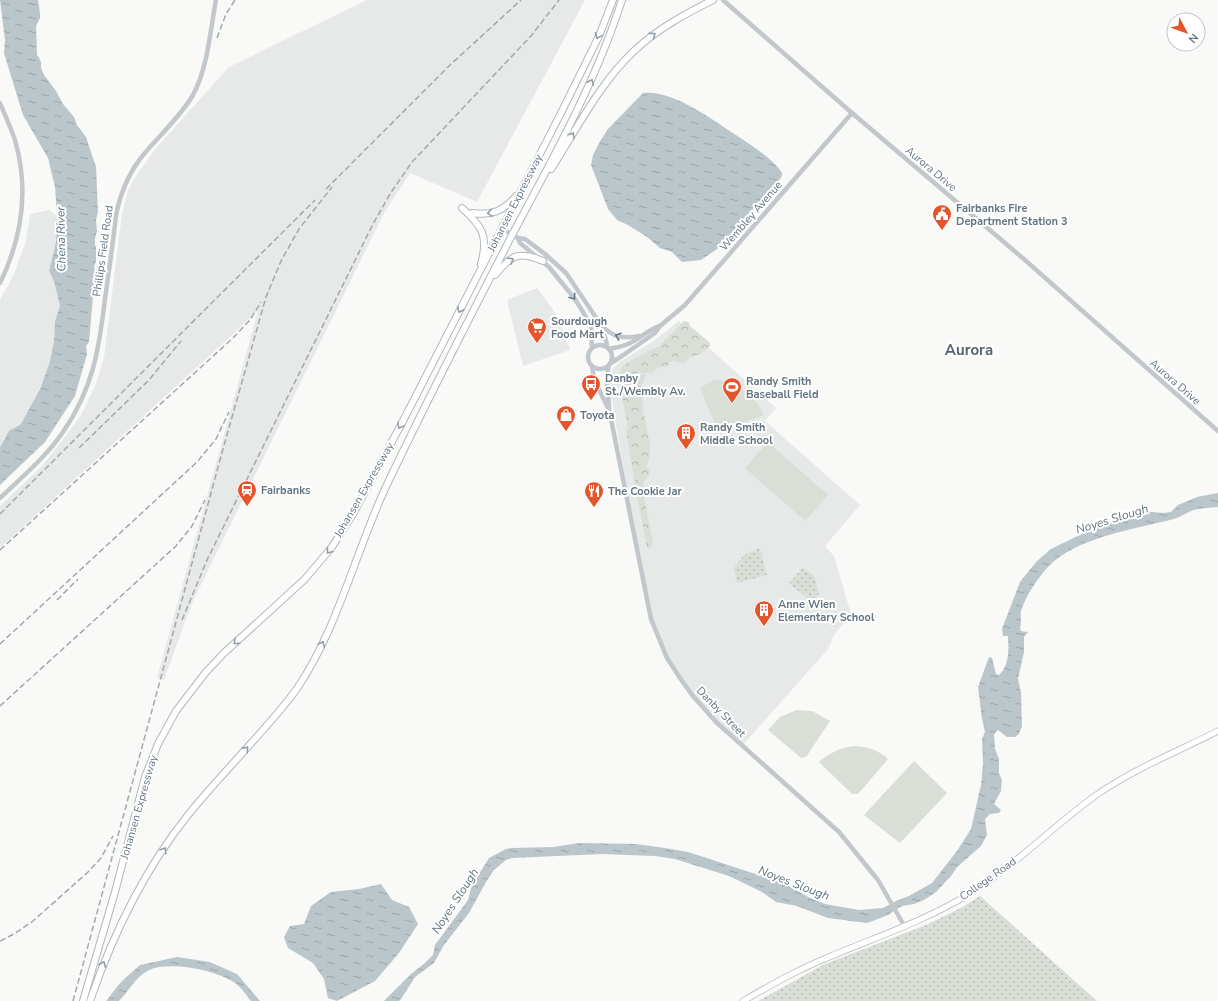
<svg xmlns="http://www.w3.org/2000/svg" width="1218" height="1001" viewBox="0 0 1218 1001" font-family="'Nunito Sans',sans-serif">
  <defs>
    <pattern id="forest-crowns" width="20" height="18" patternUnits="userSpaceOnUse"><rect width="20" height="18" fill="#d9ded6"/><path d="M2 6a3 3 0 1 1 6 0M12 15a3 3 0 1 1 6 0" fill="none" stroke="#b4b9b3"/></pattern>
    <pattern id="park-dots" width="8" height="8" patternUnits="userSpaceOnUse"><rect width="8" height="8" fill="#d9ded6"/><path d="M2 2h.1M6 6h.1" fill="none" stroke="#b4b9b3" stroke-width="1.8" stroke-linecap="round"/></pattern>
    <pattern id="water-ripples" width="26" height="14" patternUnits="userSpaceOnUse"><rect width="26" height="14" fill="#bac6ca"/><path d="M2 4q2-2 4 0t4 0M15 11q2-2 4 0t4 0" fill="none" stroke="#9ba5a9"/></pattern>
  </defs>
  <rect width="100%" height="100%" fill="#f9f9f7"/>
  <!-- built -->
  <g fill="#e7e8e8">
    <path d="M367 0H585L477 202 410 173 384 213 192 603 164 680 157 678 258 311 0 548V506L42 466 65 437 81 415 95 386 104 358 122 214 128 190 136 176 156 148 229 67Z"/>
    <path d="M49 210 57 216 56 242 49 271 54 281 60 306 55 321 54 341 50 361 35 400 21 424 16 426 4 438 0 447V300L14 274 26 241 30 214Z"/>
    <path d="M537 288 552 308 559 321 570 350 523 366 507 300Z"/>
    <path d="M679 321 776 408 765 421 860 505 825 546 834 556 851 614 834 635 828 649 742 746 703 708 667 658 651 619 639 563 609 382 610 374 613 368 621 361 655 340Z"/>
  </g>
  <!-- grass -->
  <g fill="#d9ded6">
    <path d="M714 380C736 380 755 396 764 415L721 431 717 429 700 388Z"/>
    <path d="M768 442 828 495 805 521 745 468Z"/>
    <path d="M797 710 812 711 830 721 806 757 801 758 768 730 780 717Z"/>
    <path d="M854 746C868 747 877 749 888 759L858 794H852L819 762C829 753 840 748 854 746Z"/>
    <path d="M914 761 947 793 900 843 864 815Z"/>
  </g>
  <!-- forest -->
  <path fill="url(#forest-crowns)" d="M684 321 689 322 690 326 710 343V346L699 355C692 355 689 357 686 362L680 363 673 360 666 367C656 366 659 368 651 373H634L632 376 636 377 644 374 646 376 641 385 643 414 645 416C645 434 656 449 646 466L650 469C649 474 649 477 645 480L642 487 653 542 651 547 647 549 634 478 626 431 628 428 618 375 623 366 630 361 659 346Z"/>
  <!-- park -->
  <g fill="url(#park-dots)">
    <path d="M760 548 767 575 737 583 734 568 744 555Z"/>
    <path d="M803 568 814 576 819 594 812 602 789 583Z"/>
    <path d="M980 896 1097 1001H758L825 964 926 925 961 908Z"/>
  </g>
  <!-- water -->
  <g fill="url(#water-ripples)">
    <path d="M0 0H38L40 13V18L36 26 37 55 39 58 41 62V68L44 75 56 91 63 104 74 117 77 125 86 137 96 167 98 212 96 220 97 231 95 238V245L96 247V261L94 267 95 273 89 342 86 346 87 354 75 396 45 442 0 485V447L9 431 21 424 40 389 50 361 54 341 55 321 60 306 54 281 49 271 56 242 57 216 55 187 48 158 23 115 4 53 5 40Z"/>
    <path d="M643 93C672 89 713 120 736 135 752 146 769 156 781 171L782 174 781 178 717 249 701 260 682 262 672 252 660 248 647 237 628 225 617 220 608 209 591 165 593 155 599 143 608 129Z"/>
    <path d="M1218 493V507C1209 508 1199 508 1191 511 1188 512 1186 514 1183 515 1178 518 1171 520 1166 521 1126 531 1068 539 1042 574 1034 584 1025 598 1021 611 1020 617 1022 622 1020 628L1021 631 1028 632 1024 637V652L1018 679 1021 693 1022 726 1019 734 1015 737H1007L998 730 994 734 995 749 999 759V773L1002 780 1001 791 994 804 1001 810 999 813 990 814 985 819 987 835 981 846 957 867 951 876 936 892 924 900 914 904 902 906 888 915 867 923 828 918 797 906 776 902 762 892 729 876 675 859 655 856 602 854 512 858 506 860 494 870 486 882 469 913 444 945 434 963 415 977 401 999 399 1001H384L411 974 425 963 433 955 435 945 468 900 472 885 489 858 506 849 512 848 553 847 580 843 636 844 665 848 688 852 783 883 810 898 825 904 859 910 883 908 898 900 909 896 932 883 957 851 971 829 981 785 983 764 982 739 985 732 982 719 978 687 989 657 992 658 996 674 999 675C1009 666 1009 649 1008 636H1003L1002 629 1020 582 1037 561 1051 549 1088 531 1111 523 1142 511 1163 513 1171 512 1178 505 1197 497Z"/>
    <path d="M381 884 392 900 409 907 418 924 399 953 375 981 337 1001 328 998 324 979 313 963 288 948 284 937 290 926 304 924 311 906 331 892 359 889Z"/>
    <path d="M177 957 210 962 237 974 260 1001H251C246 995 241 987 235 983 216 970 170 961 149 970 135 977 129 991 119 1001H106L121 982 140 965Z"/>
  </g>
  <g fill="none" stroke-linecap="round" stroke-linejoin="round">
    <!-- primary casing -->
    <g stroke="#b4b9bd" stroke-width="7">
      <path id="primary" d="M743 1001C771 985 799 969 829 957 876 937 925 921 969 894 1015 866 1052 827 1095 796 1133 769 1177 752 1218 731"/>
    </g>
    <!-- trunk casing -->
    <g stroke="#b3b8bc" stroke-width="8">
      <g id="trunk">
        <path d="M551 169C577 129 599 84 634 51 657 29 685 14 713 0"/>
        <path d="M462 208C482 226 489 236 481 264"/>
        <path d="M472 213C491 216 504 211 516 196"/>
        <path d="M495 275C512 254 519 251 543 261"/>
        <path d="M83 1001 115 892 145 777 158 744 176 711 206 672 224 653 305 579 332 547 353 514 403 421 561 113 599 36 613 0"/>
        <path d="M90 1001C113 934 144 870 188 815 209 789 232 765 254 740 269 723 285 706 298 687 337 629 355 555 384 491 424 406 468 321 511 237 552 160 595 84 622 0"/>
      </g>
    </g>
    <!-- tertiary -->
    <g stroke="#c2c7cb" stroke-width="4.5">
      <path d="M723 0 852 113 1025 260 1218 431"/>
      <path d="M0 103C5 115 11 128 15 140 29 189 22 238 0 283"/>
      <path d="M502 229 518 238 520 243 549 267 575 299 591 325 592 348"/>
      <path d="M518 238 525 239 545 254 566 273 599 322C602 331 607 338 607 347"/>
      <path d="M600 324C614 338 621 339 640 336"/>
      <circle cx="600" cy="357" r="12"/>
      <path d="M609 349C618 347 627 346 634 341 643 336 650 329 660 326"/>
      <path d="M611 363 622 356 655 333 660 326 685 305 852 113"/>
      <path d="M609 365C604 383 609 392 609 409L651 619 667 658 680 678 692 695 716 722 839 832 878 880 905 927"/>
      <path d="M592 366 594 379 608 408"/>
      <path d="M0 498C22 477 46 457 63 432 93 389 99 349 105 299 109 271 113 243 116 215 120 195 128 175 140 159 157 137 179 119 193 95 208 67 210 31 216 0"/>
    </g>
    <!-- primary -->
    <use href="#primary" stroke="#fff" stroke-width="5.5"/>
    <!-- trunk -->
    <use href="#trunk" stroke="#fff" stroke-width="6"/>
    <!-- rail -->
    <g stroke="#a1a9af" stroke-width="1.5" stroke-dasharray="6 3" stroke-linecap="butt">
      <path d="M217 38 226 14 235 0"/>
      <path d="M326 189 449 66 521 0"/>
      <path d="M79 448 149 380 181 341"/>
      <path d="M0 514 315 200"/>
      <path d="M0 550 233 338 250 320 261 302"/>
      <path d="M57 600 78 579"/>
      <path d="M182 620 207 560 373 224 390 194 412 162 531 36 559 0"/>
      <path d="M0 644 197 462 216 439 229 412"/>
      <path d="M0 706 176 546 192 526 205 500"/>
      <path d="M0 941 14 934 33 921 88 872 101 858 113 836"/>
      <path d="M73 1001 223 449 266 297 281 261 299 229 332 187"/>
    </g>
  </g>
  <!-- one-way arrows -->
  <defs><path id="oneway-chevron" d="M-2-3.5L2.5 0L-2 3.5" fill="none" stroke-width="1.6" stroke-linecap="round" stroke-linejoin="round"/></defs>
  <g stroke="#929ea8">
    <use href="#oneway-chevron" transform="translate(653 35) rotate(-37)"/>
    <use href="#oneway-chevron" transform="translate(598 36) rotate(114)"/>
    <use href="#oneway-chevron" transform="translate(591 82) rotate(-65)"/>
    <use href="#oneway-chevron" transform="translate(572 135) rotate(-58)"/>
    <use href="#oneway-chevron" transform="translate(490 213) rotate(171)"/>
    <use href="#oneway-chevron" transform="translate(511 260) rotate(-32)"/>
    <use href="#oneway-chevron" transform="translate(460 310) rotate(117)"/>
    <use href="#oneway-chevron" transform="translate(400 426) rotate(118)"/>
    <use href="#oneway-chevron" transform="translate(329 551) rotate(128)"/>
    <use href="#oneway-chevron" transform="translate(236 642) rotate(137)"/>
    <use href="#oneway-chevron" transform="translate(322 644) rotate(-65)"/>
    <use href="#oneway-chevron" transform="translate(246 749) rotate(-48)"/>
    <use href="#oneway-chevron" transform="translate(164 850) rotate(-56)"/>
    <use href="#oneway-chevron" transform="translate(103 964) rotate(-68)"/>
  </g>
  <g stroke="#697986">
    <use href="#oneway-chevron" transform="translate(573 297) rotate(54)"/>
    <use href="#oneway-chevron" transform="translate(618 336) rotate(-161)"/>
  </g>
  <!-- icons -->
  <defs>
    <g id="civic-pin" transform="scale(1)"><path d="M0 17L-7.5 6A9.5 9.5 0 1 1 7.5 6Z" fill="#e4552c" stroke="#fff"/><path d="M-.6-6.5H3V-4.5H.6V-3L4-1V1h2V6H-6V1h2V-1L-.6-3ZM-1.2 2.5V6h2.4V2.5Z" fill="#fff"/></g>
    <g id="supermarket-pin" transform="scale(1)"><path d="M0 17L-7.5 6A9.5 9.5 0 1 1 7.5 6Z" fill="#e4552c" stroke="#fff"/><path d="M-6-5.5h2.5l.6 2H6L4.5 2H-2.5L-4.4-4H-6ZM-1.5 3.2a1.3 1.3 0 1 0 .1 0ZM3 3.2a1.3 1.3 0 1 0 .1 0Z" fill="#fff"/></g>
    <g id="bus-pin" transform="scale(1)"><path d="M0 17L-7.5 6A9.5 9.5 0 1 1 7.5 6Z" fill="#e4552c" stroke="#fff"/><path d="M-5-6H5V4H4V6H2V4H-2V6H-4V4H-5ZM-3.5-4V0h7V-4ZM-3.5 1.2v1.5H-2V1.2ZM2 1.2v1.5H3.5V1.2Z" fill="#fff"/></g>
    <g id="stadium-pin" transform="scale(1)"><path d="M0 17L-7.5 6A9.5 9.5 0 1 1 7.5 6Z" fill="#e4552c" stroke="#fff"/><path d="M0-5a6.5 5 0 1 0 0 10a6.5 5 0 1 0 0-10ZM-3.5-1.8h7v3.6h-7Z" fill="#fff"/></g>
    <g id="shop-pin" transform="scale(1)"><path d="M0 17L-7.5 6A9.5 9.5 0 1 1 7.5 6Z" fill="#e4552c" stroke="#fff"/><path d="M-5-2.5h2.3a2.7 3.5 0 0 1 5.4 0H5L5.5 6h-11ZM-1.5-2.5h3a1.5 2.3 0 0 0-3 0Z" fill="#fff"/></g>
    <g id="building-pin" transform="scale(1)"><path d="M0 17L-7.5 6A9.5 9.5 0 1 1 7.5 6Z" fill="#e4552c" stroke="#fff"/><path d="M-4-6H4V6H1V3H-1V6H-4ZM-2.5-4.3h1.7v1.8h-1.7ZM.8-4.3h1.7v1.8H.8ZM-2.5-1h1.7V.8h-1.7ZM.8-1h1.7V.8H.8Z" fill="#fff"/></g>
    <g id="station-pin" transform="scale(1)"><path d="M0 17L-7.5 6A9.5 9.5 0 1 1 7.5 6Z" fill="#e4552c" stroke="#fff"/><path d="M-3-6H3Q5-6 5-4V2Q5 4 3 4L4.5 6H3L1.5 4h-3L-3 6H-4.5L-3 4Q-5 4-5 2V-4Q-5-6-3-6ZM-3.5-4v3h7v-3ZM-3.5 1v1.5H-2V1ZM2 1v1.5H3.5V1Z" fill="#fff"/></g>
    <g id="restaurant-pin" transform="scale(1)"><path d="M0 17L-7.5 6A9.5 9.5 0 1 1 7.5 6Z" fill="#e4552c" stroke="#fff"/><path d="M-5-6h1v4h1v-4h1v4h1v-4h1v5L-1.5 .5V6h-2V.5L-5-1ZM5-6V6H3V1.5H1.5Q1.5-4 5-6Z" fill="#fff"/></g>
  </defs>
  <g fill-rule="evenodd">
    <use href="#civic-pin" x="942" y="214"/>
    <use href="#supermarket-pin" x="537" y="327"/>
    <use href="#bus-pin" x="591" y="384"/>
    <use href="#stadium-pin" x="732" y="387"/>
    <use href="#shop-pin" x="566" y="415"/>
    <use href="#building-pin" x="686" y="433"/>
    <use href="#station-pin" x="247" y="490"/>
    <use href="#restaurant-pin" x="594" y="491"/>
    <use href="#building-pin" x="764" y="610"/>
  </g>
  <g text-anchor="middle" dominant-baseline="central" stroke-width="4" stroke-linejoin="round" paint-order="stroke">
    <!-- street labels -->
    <g font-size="11" fill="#647582" stroke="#fff">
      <text transform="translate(931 169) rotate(40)">Aurora Drive</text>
      <text transform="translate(515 203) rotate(-63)">Johansen Expressway</text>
      <text transform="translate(751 216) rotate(-49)">Wembley Avenue</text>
      <text transform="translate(103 251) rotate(-82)">Phillips Field Road</text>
      <text transform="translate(1175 382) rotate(41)">Aurora Drive</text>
      <text transform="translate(364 490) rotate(-60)">Johansen Expressway</text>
      <text transform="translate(721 712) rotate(46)">Danby Street</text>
      <text transform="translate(139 807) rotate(-74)">Johansen Expressway</text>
      <text transform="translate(988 879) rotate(-35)">College Road</text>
    </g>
    <!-- poi labels -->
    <g font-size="11" font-weight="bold" fill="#647582" stroke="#fff" text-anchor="start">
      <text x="956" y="208">Fairbanks Fire<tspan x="956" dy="13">Department Station 3</tspan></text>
      <text x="551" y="321">Sourdough<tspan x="551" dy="13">Food Mart</tspan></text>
      <text x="605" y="378">Danby<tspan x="605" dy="13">St./Wembly Av.</tspan></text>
      <text x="746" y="381">Randy Smith<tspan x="746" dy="13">Baseball Field</tspan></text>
      <text x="580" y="415">Toyota</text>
      <text x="700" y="427">Randy Smith<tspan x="700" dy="13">Middle School</tspan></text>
      <text x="261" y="490">Fairbanks</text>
      <text x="608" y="491">The Cookie Jar</text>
      <text x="778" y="604">Anne Wien<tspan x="778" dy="13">Elementary School</tspan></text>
    </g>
    <!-- water labels -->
    <g font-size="12" font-style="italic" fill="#5f747c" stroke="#fff">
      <text transform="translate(61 239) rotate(-91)">Chena River</text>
      <text transform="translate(1112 519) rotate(-17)">Noyes Slough</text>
      <text transform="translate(794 883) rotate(21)">Noyes Slough</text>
      <text transform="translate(455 901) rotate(-57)">Noyes Slough</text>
    </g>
    <!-- district labels -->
    <g font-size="15" font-weight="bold" fill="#56636d" stroke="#fff">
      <text x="969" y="350">Aurora</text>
    </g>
  </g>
  <!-- north arrow -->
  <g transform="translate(1186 32) rotate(131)"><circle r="19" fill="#ffffff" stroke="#c1c8cd"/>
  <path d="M0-3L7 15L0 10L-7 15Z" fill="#e4552c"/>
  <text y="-6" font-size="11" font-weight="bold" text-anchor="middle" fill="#647582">N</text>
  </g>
</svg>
